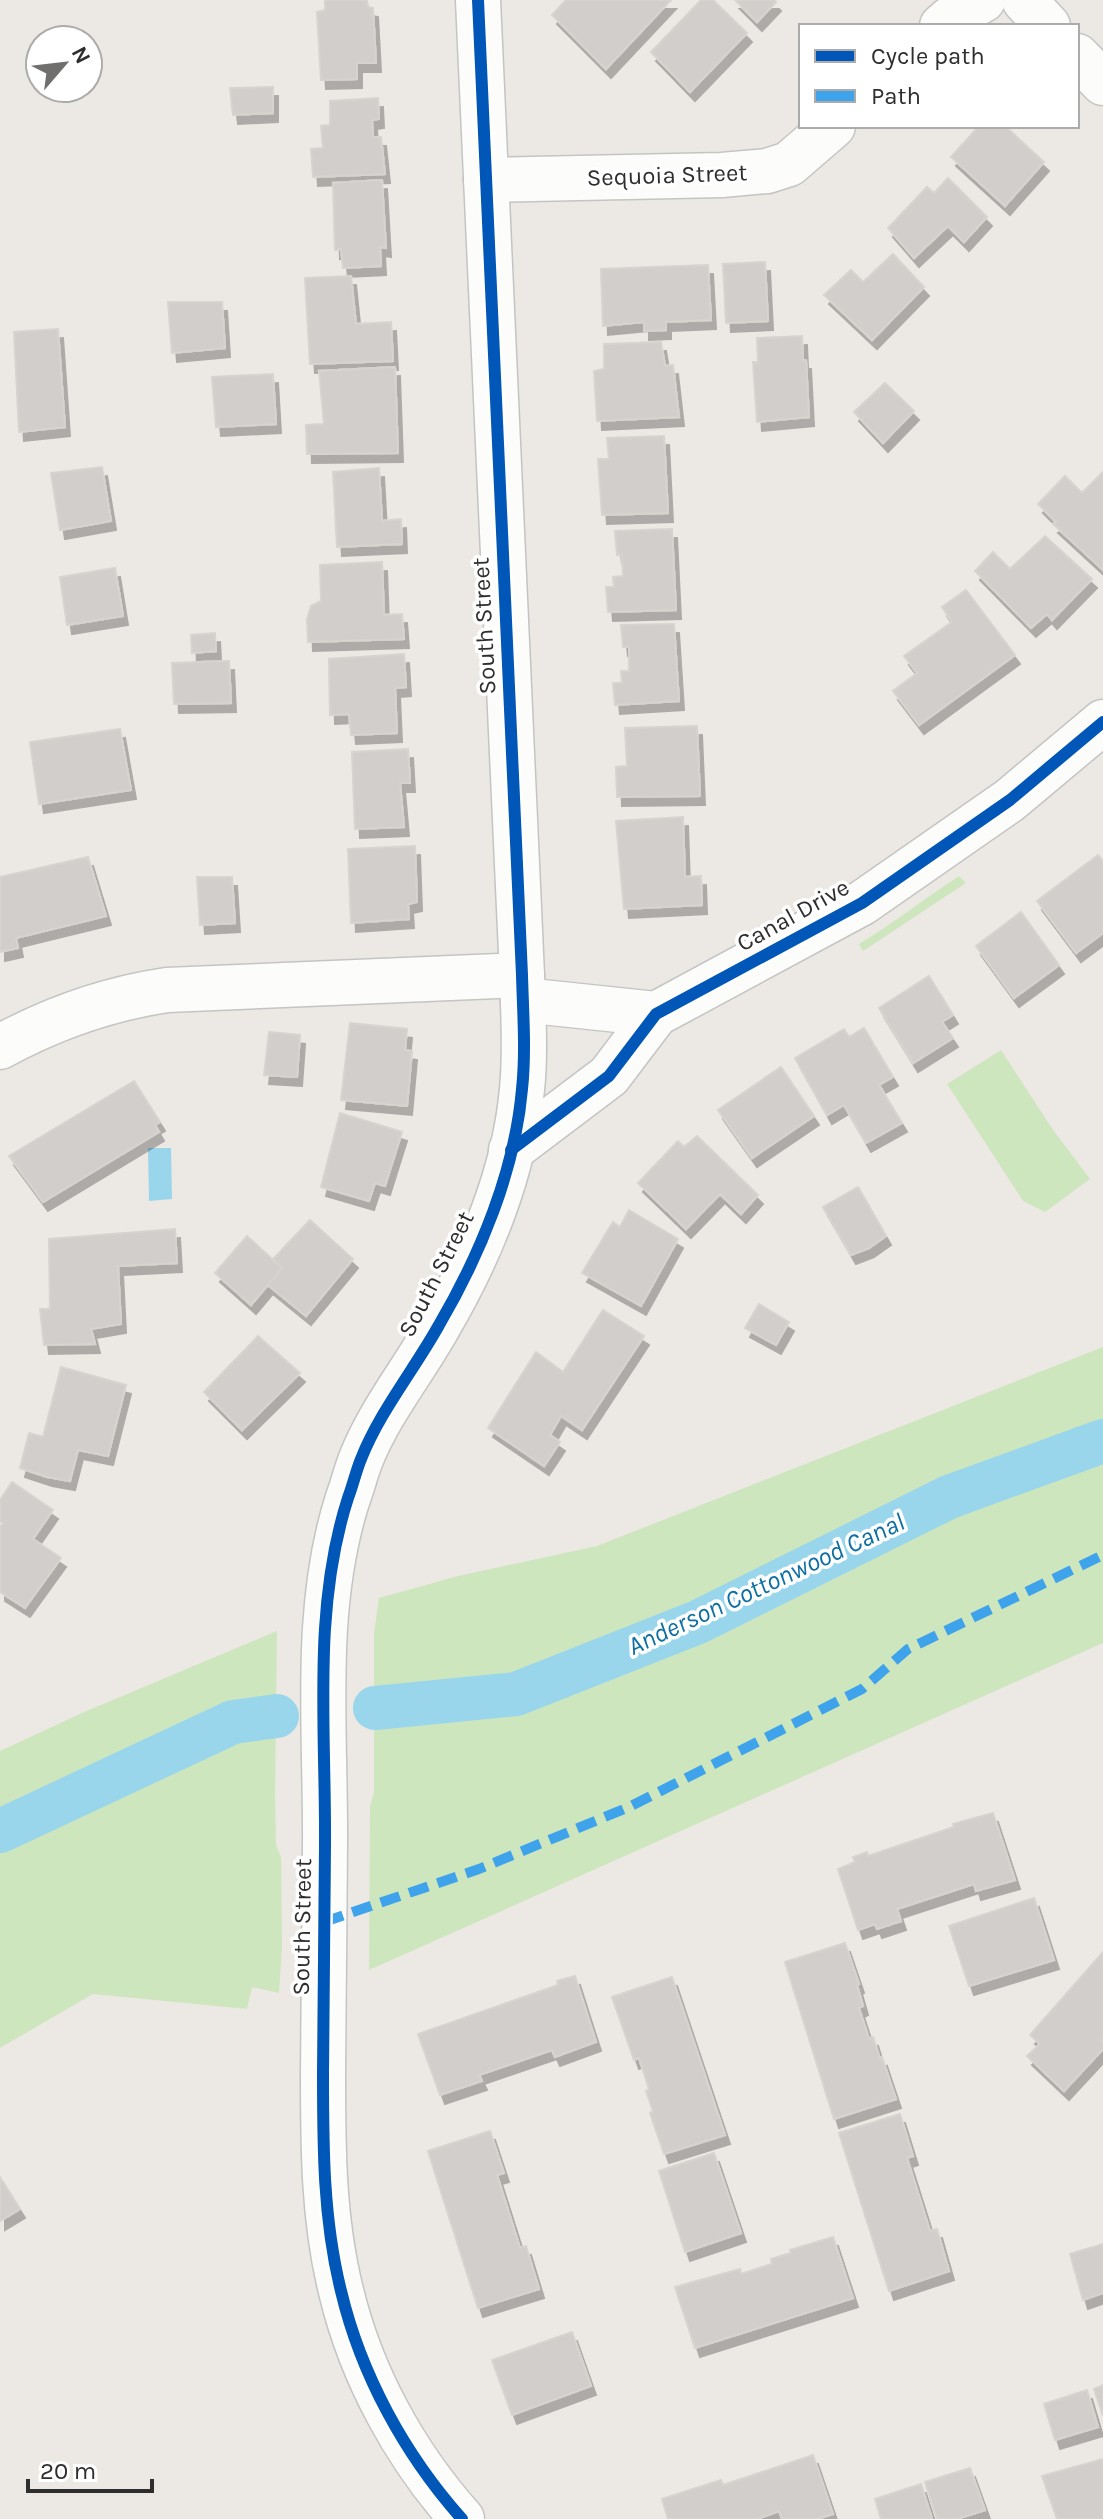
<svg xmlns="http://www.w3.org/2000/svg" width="1103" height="2519" viewBox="0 0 1103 2519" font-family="Karla,sans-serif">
  <defs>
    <filter id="shadow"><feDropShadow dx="5" dy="9" stdDeviation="0" flood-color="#0004"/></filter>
  </defs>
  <rect width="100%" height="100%" fill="#ece8e4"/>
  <!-- green -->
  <g fill="#cee6be">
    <path d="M959 876 966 883 863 951 859 944C894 923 925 898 959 876Z"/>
    <path d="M1001 1050 1053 1130 1090 1179 1045 1212 1023 1201 947 1084Z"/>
    <path d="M1103 1347V1643L369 1970 370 1807 374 1792V1634L379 1598 458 1576 597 1546Z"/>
    <path d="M277 1631 275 1795 276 1845 281 1857 282 1946 279 1993 252 1987 247 2009 93 1994 0 2048V1751L82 1713Z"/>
  </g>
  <!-- water -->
  <path fill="#99d6ec" d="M148 1148H171L172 1199 149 1201Z"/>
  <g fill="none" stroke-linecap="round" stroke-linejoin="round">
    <!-- canal -->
    <g stroke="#99d6ec" stroke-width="44">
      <path d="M375 1708 516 1694 698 1622 949 1497 1103 1441"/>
      <path d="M0 1831 233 1722 277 1716"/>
    </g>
  </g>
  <!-- building -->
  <g fill="#d1cecb" stroke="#d7d4d0" stroke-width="2" filter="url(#shadow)">
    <path d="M325 0H367L368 7 373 8 376 63H357V79L321 80 317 12 325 10Z"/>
    <path d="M566 0H671L606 69 552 15Z"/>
    <path d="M701 0H713L747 33 690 92 651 52Z"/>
    <path d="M735 0H774L776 2 757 22Z"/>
    <path d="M273 87V113L233 115 230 88Z"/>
    <path d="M378 98 379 119 372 120 373 137H381L385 174 313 177 311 149 323 148 321 126 330 125V101Z"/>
    <path d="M979 126H1005L1044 162 1005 206 951 157Z"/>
    <path d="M948 178 987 217 964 242 948 226 914 258 888 228 927 187 934 193Z"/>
    <path d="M382 180 386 248 380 247 381 266 343 268 341 249 335 250 333 183Z"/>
    <path d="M893 254 924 287 872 340 824 295 851 270 863 282Z"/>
    <path d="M765 262 768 321 726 323 723 264Z"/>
    <path d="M708 265 711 320 666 322V330L644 331V322L603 326 601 269Z"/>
    <path d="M351 276 356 324 391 322 393 361 310 364 305 278Z"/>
    <path d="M168 302H222L225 348 172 353Z"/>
    <path d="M58 329 65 427 19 432 14 332Z"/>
    <path d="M802 336 803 360H806L809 417 757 422 753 362H758L757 338Z"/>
    <path d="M661 342 665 366 673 365 679 417 597 421 594 371 604 369V344Z"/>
    <path d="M395 367 398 453 307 454 306 425 324 424 319 371Z"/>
    <path d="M273 374 276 424 216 427 212 377Z"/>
    <path d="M885 383 914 411 883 443 854 412Z"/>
    <path d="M664 436 668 513 602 515 598 459H609L607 438Z"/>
    <path d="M102 467 111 521 60 530 51 473Z"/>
    <path d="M379 468 382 521 401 519 402 544 337 547 333 472Z"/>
    <path d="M1103 472V570L1053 524 1056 522 1038 504 1065 476 1082 493Z"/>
    <path d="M672 529 676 610 608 612 606 587H614L613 577 623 576 622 555H617L615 531Z"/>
    <path d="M1045 536 1092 579 1052 620 1047 614 1031 628 975 571 993 552 1010 569Z"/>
    <path d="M382 562 384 615 402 614 404 639 308 642 307 619 311 606 321 601 320 565Z"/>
    <path d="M115 568 123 616 67 625 60 577Z"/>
    <path d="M966 590 1015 655 919 725 893 691 917 673 904 656 952 622 942 607Z"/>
    <path d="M674 624 679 701 615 705 613 683H622L621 671H629V647H623L621 625Z"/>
    <path d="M215 633 216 651 192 653 191 635Z"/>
    <path d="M404 654 406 687 395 688 397 733 351 735 349 714 330 715 329 659Z"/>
    <path d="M229 661 231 703 174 704 172 663Z"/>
    <path d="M697 726 700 796 617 797 616 767 627 766 625 728Z"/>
    <path d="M120 729 131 790 39 804 30 742Z"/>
    <path d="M408 749 410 783H400L404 827 355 829 352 752Z"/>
    <path d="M683 817 685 877 701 876 702 905 624 909 616 821Z"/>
    <path d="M415 846 417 902 408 904 409 919 351 923 348 849Z"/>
    <path d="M1098 855 1103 861V933L1076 953 1037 901Z"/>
    <path d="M88 857 106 916 16 938 18 948 0 952V877Z"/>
    <path d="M197 877H232L235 923 200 925Z"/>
    <path d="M1021 912 1059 965 1014 998 976 946Z"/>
    <path d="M929 976 953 1015 942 1022 953 1038 913 1063 879 1008Z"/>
    <path d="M350 1023 407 1029 405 1050 412 1051 407 1106 341 1100Z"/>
    <path d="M864 1028 893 1077 879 1085 902 1123 866 1143 844 1105 827 1115 795 1058 844 1029 849 1037Z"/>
    <path d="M269 1032 300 1035 297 1077 264 1075Z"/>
    <path d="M781 1067 814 1116 752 1158 718 1110Z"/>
    <path d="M134 1081 160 1122 155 1125 159 1132 43 1202 9 1156Z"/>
    <path d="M340 1113 402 1132 385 1186 375 1183 369 1201 321 1187Z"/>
    <path d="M697 1136 758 1195 741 1214 720 1194 686 1229 638 1183 678 1141 684 1147Z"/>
    <path d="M858 1187 886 1236 869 1248 851 1255 823 1207Z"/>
    <path d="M629 1210 678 1239 641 1306 582 1273 613 1222 620 1227Z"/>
    <path d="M310 1220 353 1259 306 1316 268 1285 282 1268 273 1259Z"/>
    <path d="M175 1229 177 1263 118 1266 121 1324 91 1329 95 1344 44 1345 40 1309H50L49 1239Z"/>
    <path d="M247 1236 282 1268 251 1305 215 1273Z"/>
    <path d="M759 1304 789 1322 776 1345 745 1328Z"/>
    <path d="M603 1310 644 1336 582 1430 561 1416 550 1435 560 1442 544 1466 488 1428 536 1352 563 1372Z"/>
    <path d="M258 1336 300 1373 242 1430 204 1392Z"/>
    <path d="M61 1367 126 1385 108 1456 78 1450 70 1481 47 1477 20 1468 29 1433 43 1437Z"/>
    <path d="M12 1482 53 1510 33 1539 61 1558 25 1608 0 1592V1527L3 1523 0 1521V1500Z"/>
    <path d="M993 1813 1015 1880 976 1891 974 1884 897 1909 901 1921 877 1929 875 1924 858 1930 838 1869 855 1862 853 1857 867 1852 868 1856 954 1827 953 1824Z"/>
    <path d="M1034 1898 1054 1960 969 1986 949 1926Z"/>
    <path d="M845 1943 859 1984 857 1985 863 2006 859 2008 869 2039 873 2037 880 2059 882 2057 896 2099 834 2119 785 1962Z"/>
    <path d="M1103 1952V2037L1101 2040 1103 2041V2049L1064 2091 1027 2056 1040 2044 1030 2035Z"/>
    <path d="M575 1976 596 2042 555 2057 552 2050 479 2075 482 2081 440 2095 418 2034 558 1985 557 1981Z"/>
    <path d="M672 1977 725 2135 664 2154 650 2113 653 2111 646 2091 649 2089 639 2058 634 2060 612 1997Z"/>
    <path d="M900 2114 913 2156 907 2158 930 2231 937 2229 949 2271 889 2291 839 2133Z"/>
    <path d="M490 2131 504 2173 497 2175 520 2248 526 2246 539 2289 478 2308 428 2151Z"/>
    <path d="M714 2153 741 2233 685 2252 659 2171Z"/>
    <path d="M0 2177 20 2209 0 2221Z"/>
    <path d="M833 2237 853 2298 695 2348 675 2287 740 2269 741 2274 772 2264 771 2259 791 2253 790 2250Z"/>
    <path d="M1103 2244V2293L1083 2300 1070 2254Z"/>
    <path d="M572 2332 591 2386 512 2415 492 2360Z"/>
    <path d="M1103 2385V2416L1094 2389Z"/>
    <path d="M1087 2390 1098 2427 1055 2440 1044 2404Z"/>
    <path d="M813 2455 833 2514 817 2519H782L779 2511 757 2519H668L662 2499 721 2480 723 2485Z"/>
    <path d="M1103 2459V2519H1057L1042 2476Z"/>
    <path d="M970 2468 985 2510 957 2519H937L925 2482Z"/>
    <path d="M921 2484 932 2519H881L875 2499Z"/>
  </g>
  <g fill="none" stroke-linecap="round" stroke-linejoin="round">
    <!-- minor casing -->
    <g stroke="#c5c4c5" stroke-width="47">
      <g id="minor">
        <path d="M1024 0 1048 26"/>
        <path d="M942 26 950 19 983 0"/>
        <path d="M1077 56 1103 83"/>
        <path d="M486 180 722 175 767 171 789 164 833 126"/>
        <path d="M523 1000 656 1014"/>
        <path d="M0 1047C53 1018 107 999 167 990L522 975"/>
        <path d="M511 1150 609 1076 656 1014 862 903 1010 800 1103 722"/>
        <path d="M462 2519C405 2455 361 2375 341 2291 323 2219 323 2146 323 2073 323 1997 324 1921 325 1845 326 1729 312 1609 348 1498 353 1485 356 1471 361 1459 380 1411 414 1370 439 1325 480 1255 515 1171 522 1089 526 1051 523 1013 522 975L478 0"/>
      </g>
    </g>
    <!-- minor -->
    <use href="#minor" stroke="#fcfcfb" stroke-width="44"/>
    <!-- quiet -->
    <path stroke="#3ea3eb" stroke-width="10" stroke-dasharray="20 10" stroke-linecap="butt" d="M324 1922 479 1869 629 1807 862 1689 908 1649 1103 1555"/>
    <!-- cycleway casing -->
    <g stroke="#fff" stroke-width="17">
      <g id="cycleway">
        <path d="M511 1150 609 1076 656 1014 862 903 1010 800 1103 722"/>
        <path d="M462 2519C405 2455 361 2375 341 2291 323 2219 323 2146 323 2073 323 1997 324 1921 325 1845 326 1729 312 1609 348 1498 353 1485 356 1471 361 1459 380 1411 414 1370 439 1325 480 1255 515 1171 522 1089 526 1051 523 1013 522 975L478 0"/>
      </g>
    </g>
    <!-- cycleway -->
    <use href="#cycleway" stroke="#0057b8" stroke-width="12"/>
  </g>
  <g text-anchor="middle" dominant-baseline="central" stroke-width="7" stroke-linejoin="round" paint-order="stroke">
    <!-- street labels -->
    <g font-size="24" fill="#2e2e2e" stroke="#fff">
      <text transform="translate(667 175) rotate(-2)">Sequoia Street</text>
      <text transform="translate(484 626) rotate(-93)">South Street</text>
      <text transform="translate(793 915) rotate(-29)">Canal Drive</text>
      <text transform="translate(436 1274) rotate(-63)">South Street</text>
      <text transform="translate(302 1927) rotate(-89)">South Street</text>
    </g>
    <!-- water labels -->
    <g font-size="26" font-style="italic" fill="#0d6fa3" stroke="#fff">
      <text transform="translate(766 1584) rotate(-25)">Anderson Cottonwood Canal</text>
    </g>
  </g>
  <!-- legend -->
  <rect x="799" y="24" width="280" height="104" fill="#ffffff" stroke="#ababab" stroke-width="2"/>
  <rect x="815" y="50" width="40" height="12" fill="#0057b8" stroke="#ababab" stroke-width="2"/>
  <text x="871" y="64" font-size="24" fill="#2e2e2e">Cycle path</text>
  <rect x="815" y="90" width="40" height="12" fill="#3ea3eb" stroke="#ababab" stroke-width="2"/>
  <text x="871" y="104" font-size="24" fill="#2e2e2e">Path</text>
  <!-- north arrow -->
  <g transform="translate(64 64) rotate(62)"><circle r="38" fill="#ffffff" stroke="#ababab" stroke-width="2"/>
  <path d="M0-6L14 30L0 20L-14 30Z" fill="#706f6e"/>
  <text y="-12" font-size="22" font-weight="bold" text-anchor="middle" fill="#2e2e2e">N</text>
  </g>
  <!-- scale -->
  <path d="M28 2479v12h124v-12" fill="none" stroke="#2e2e2e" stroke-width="4"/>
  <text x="40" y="2479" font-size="24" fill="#2e2e2e" stroke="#ffffff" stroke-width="6" paint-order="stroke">20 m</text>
</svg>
